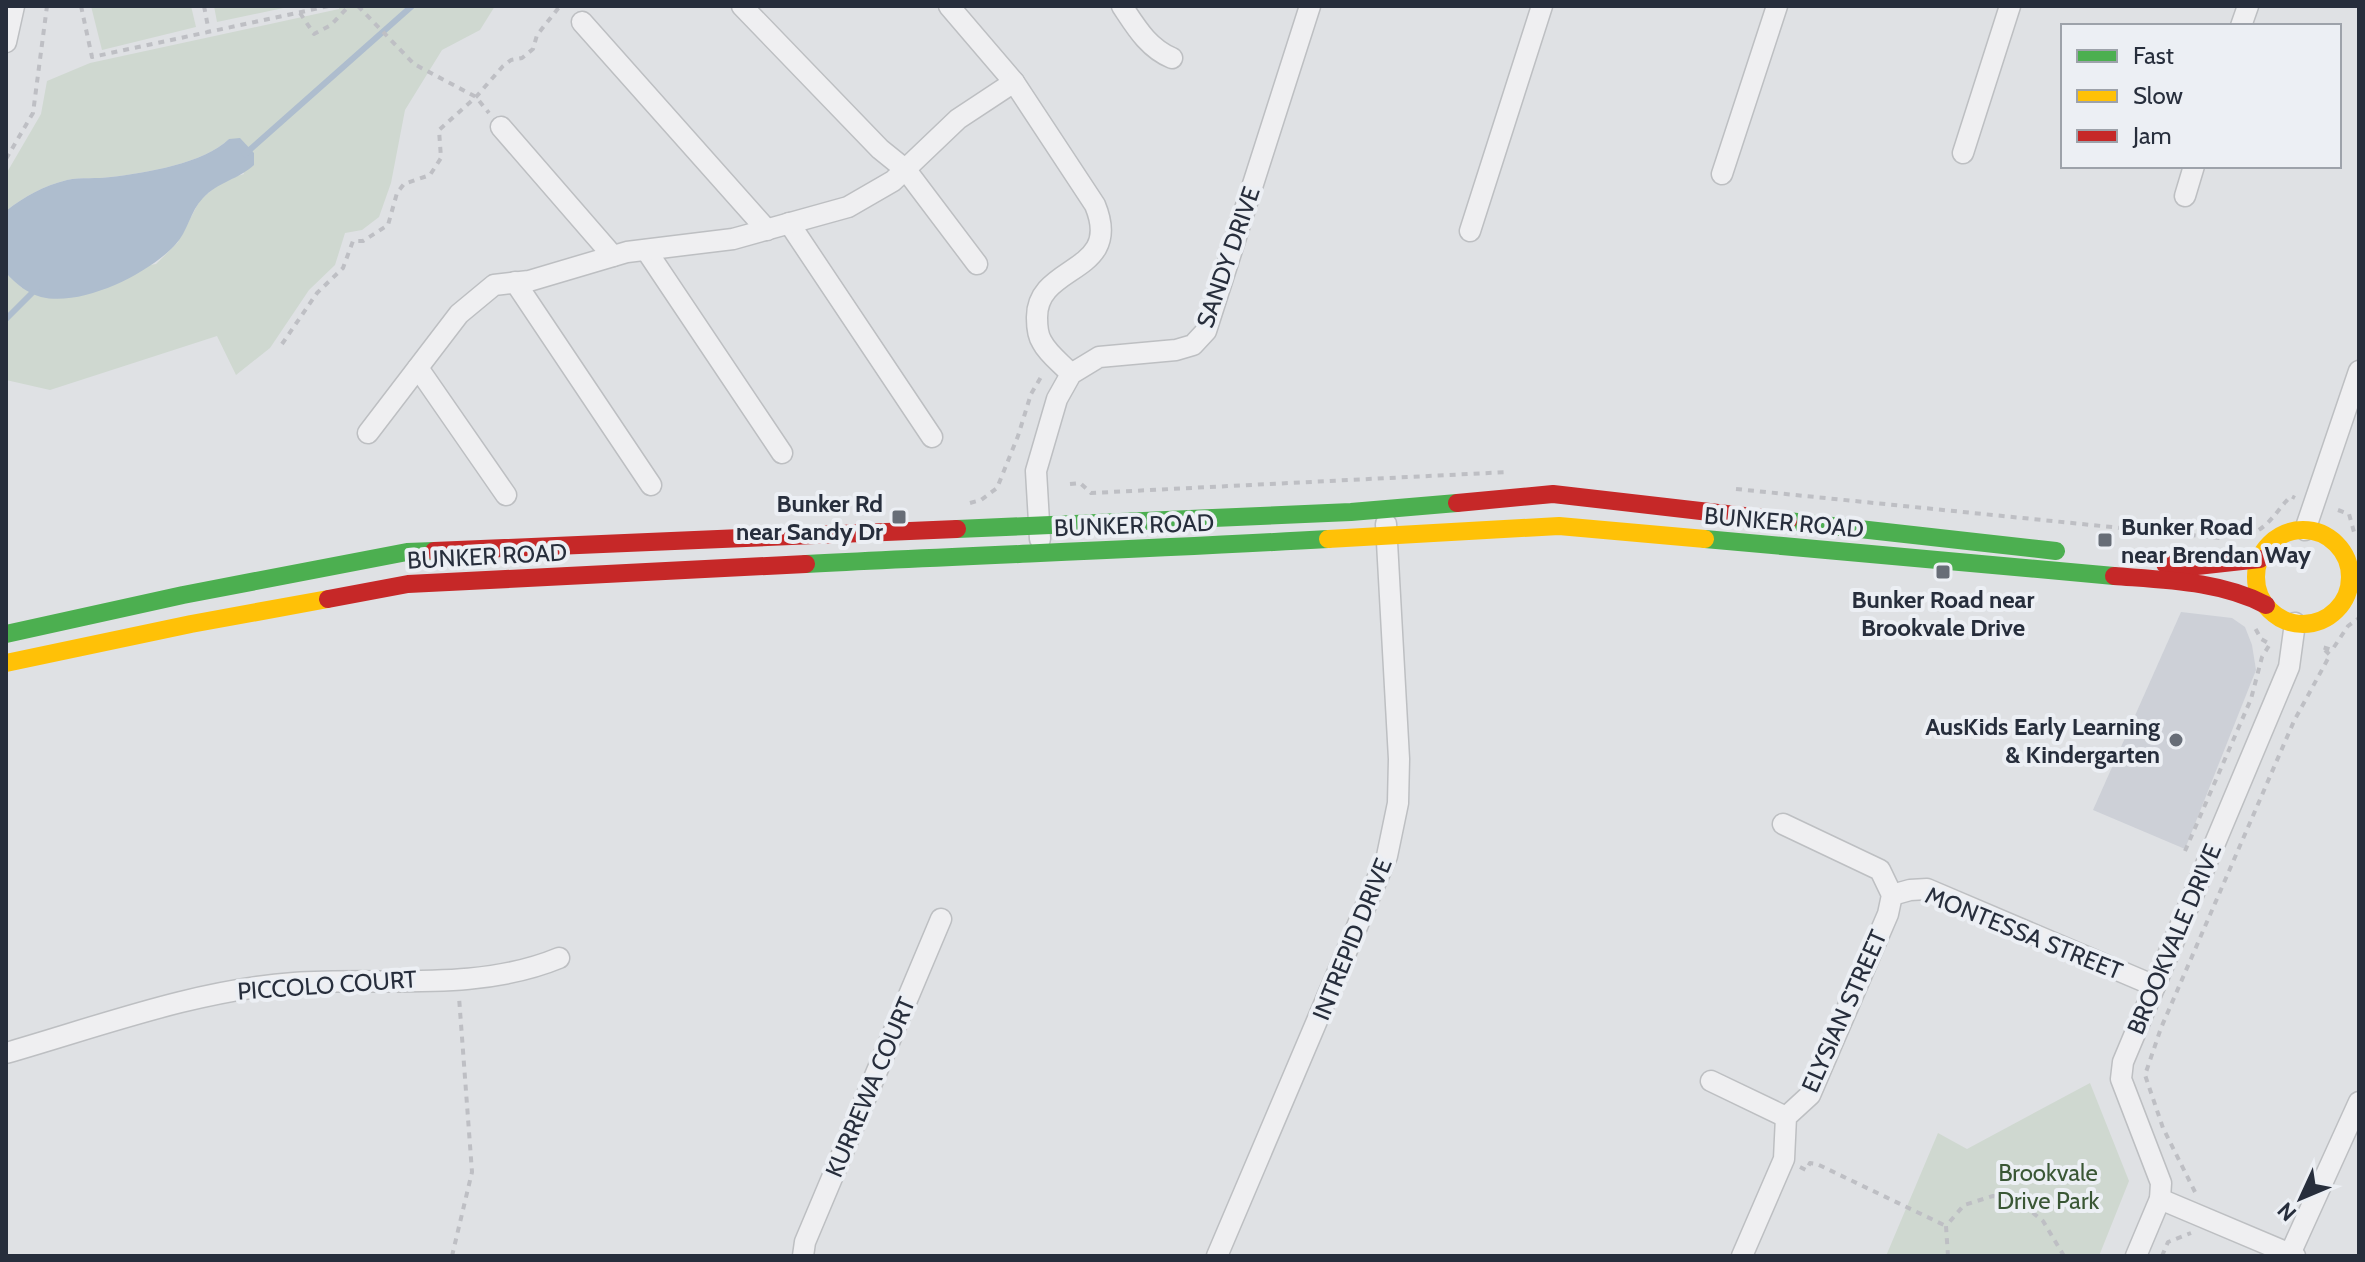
<svg xmlns="http://www.w3.org/2000/svg" width="2365" height="1262" viewBox="0 0 2365 1262" font-family="Cabin,sans-serif">
  <rect width="100%" height="100%" fill="#dfe1e4"/>
  <!-- built -->
  <path fill="#cdd0d7" d="M2181 612 2232 618 2245 627 2252 645 2256 670 2185 849 2093 810Z"/>
  <!-- green -->
  <g fill="#cfd8d0">
    <path d="M91 6H191L196 27 102 50Z"/>
    <path d="M214 6H293L217 22Z"/>
    <path d="M339 6H495L480 30 442 50 405 110 391 183 379 217 362 230 345 233 335 265 309 290 270 348 236 375 217 336 50 390 6 380V273L22 288 156 264 178 242 200 200 224 180 244 174 229 139C205 163 145 173 111 177 97 179 81 177 67 180 43 186 25 196 6 211V174L41 114 47 81 90 63 339 9Z"/>
    <path d="M2090 1083 2129 1181 2099 1256H1886L1938 1133 1967 1149Z"/>
  </g>
  <!-- water -->
  <path fill="#aebdce" d="M240 138 254 153V165C239 179 218 182 203 198 190 211 188 232 175 245 148 274 82 307 41 297 27 293 16 284 6 273V211C25 196 43 186 67 180 81 177 97 179 111 177 145 173 205 163 229 139Z"/>
  <g fill="none" stroke-linecap="round" stroke-linejoin="round">
    <!-- stream -->
    <g stroke="#aebdce" stroke-width="6">
      <path d="M245 154 412 6"/>
      <path d="M6 319 37 288"/>
    </g>
    <!-- street casing -->
    <g stroke="#bdbfc2" stroke-width="23">
      <g id="street">
        <path d="M742 6 880 149 906 170 977 264"/>
        <path d="M949 6 1014 82 1095 205C1124 275 1036 263 1037 318 1037 325 1038 336 1042 342 1048 354 1062 364 1071 374"/>
        <path d="M1122 6C1136 27 1148 48 1172 58"/>
        <path d="M582 22 767 230"/>
        <path d="M2241 26 2248 6"/>
        <path d="M6 42 14 6"/>
        <path d="M501 127 613 256"/>
        <path d="M1963 153 2010 6"/>
        <path d="M1722 174 1777 6"/>
        <path d="M2185 196 2194 166"/>
        <path d="M789 223 932 437"/>
        <path d="M1470 231 1542 6"/>
        <path d="M646 250 782 453"/>
        <path d="M515 282 651 485"/>
        <path d="M418 368 506 495"/>
        <path d="M368 433 459 314 494 285 529 281 627 252 733 239 848 207 893 181 958 119 1014 82"/>
        <path d="M2305 530 2359 371"/>
        <path d="M1040 539 1036 471 1057 399 1071 374 1099 357 1176 350 1193 345 1206 331 1310 6"/>
        <path d="M1892 895 1910 890 1927 889 2155 986"/>
        <path d="M6 1053C100 1026 196 990 294 983 381 977 477 992 559 958"/>
        <path d="M1711 1081 1786 1117"/>
        <path d="M2160 1199 2295 1256"/>
        <path d="M2290 1254 2359 1102"/>
        <path d="M803 1256 805 1242 941 919"/>
        <path d="M1217 1256 1387 856 1398 803 1399 759 1386 524"/>
        <path d="M1742 1256 1784 1159 1786 1117 1810 1095 1888 914 1892 895 1880 870 1783 824"/>
        <path d="M2136 1256 2160 1199 2161 1183 2121 1079 2123 1062 2289 667 2295 623"/>
      </g>
    </g>
    <!-- path -->
    <g stroke="#bebfc4" stroke-width="4" stroke-dasharray="6 6" stroke-linecap="butt">
      <path d="M81 6 92 57 329 6"/>
      <path d="M204 6 209 32"/>
      <path d="M358 6 414 64 476 97 489 113"/>
      <path d="M300 13 314 34 331 25 349 6"/>
      <path d="M6 159 33 113 47 6"/>
      <path d="M282 344 317 293 343 268 353 241H363L388 225 397 193 404 184 430 175 441 158 439 130 476 97 503 66 511 60 522 58 533 49 537 35 560 6"/>
      <path d="M1070 484 1080 483 1091 493 1508 472"/>
      <path d="M1736 489 2220 538"/>
      <path d="M970 503 981 500 997 488 1018 436 1031 394 1041 377"/>
      <path d="M2338 510 2349 514 2354 532 2359 535"/>
      <path d="M2248 535C2269 528 2276 511 2291 496L2295 498"/>
      <path d="M2185 851 2251 699 2262 657 2270 644 2261 639 2254 626"/>
      <path d="M1800 1167 1806 1170 1810 1163 1817 1164 1946 1226"/>
      <path d="M2195 1192 2163 1128 2145 1075 2161 1028 2294 721 2330 655 2322 647 2332 650 2348 626 2359 618"/>
      <path d="M452 1256 472 1172 459 997"/>
      <path d="M1948 1256 1946 1226 1964 1205 1993 1196 2022 1204 2043 1221 2064 1256"/>
      <path d="M2162 1256 2168 1242 2191 1233"/>
    </g>
    <!-- street -->
    <use href="#street" stroke="#efeff1" stroke-width="20"/>
    <!-- fast -->
    <g stroke="#4caf50" stroke-width="18">
      <path d="M1788 521 2056 551"/>
      <path d="M957 529 1351 512 1457 503"/>
      <path d="M1705 539 2114 576"/>
      <path d="M806 564C980 555 1154 549 1328 539"/>
      <path d="M6 634 183 595 407 552 434 551"/>
    </g>
    <!-- slow -->
    <g stroke="#ffc107" stroke-width="18">
      <circle cx="2303" cy="577" r="47"/>
      <path d="M1328 539 1559 526 1705 539"/>
      <path d="M6 663 191 624 328 599"/>
    </g>
    <!-- jam -->
    <g stroke="#c62828" stroke-width="18">
      <path d="M1457 503 1553 494 1788 521"/>
      <path d="M434 551 957 529"/>
      <path d="M2165 564 2188 567 2260 559"/>
      <path d="M2114 576C2165 580 2220 581 2266 605"/>
      <path d="M328 599 408 584 806 564"/>
    </g>
  </g>
  <!-- markers -->
  <g fill="#676d77" stroke="#eceff4" stroke-width="3">
    <rect x="891" y="509" width="16" height="16" rx="4"/>
    <rect x="2097" y="532" width="16" height="16" rx="4"/>
    <rect x="1935" y="564" width="16" height="16" rx="4"/>
    <circle cx="2176" cy="740" r="8"/>
  </g>
  <g text-anchor="middle" dominant-baseline="central" stroke-width="8" stroke-linejoin="round" paint-order="stroke">
    <!-- street labels -->
    <g font-size="24" fill="#272e3c" stroke="#eceff4">
      <text transform="translate(1228 257) rotate(-71)">SANDY DRIVE</text>
      <text transform="translate(1784 522) rotate(5)">BUNKER ROAD</text>
      <text transform="translate(1134 525) rotate(-2)">BUNKER ROAD</text>
      <text transform="translate(487 556) rotate(-3)">BUNKER ROAD</text>
      <text transform="translate(2024 933) rotate(22)">MONTESSA STREET</text>
      <text transform="translate(1352 939) rotate(-68)">INTREPID DRIVE</text>
      <text transform="translate(2174 939) rotate(-67)">BROOKVALE DRIVE</text>
      <text transform="translate(327 985) rotate(-4)">PICCOLO COURT</text>
      <text transform="translate(1844 1011) rotate(-66)">ELYSIAN STREET</text>
      <text transform="translate(870 1087) rotate(-67)">KURREWA COURT</text>
    </g>
    <!-- poi labels -->
    <g font-size="24" font-weight="bold" fill="#272e3c" stroke="#eceff4" text-anchor="end">
      <text x="883" y="503">Bunker Rd<tspan x="883" dy="28">near Sandy Dr</tspan></text>
      <text x="2121" y="526" text-anchor="start">Bunker Road<tspan x="2121" dy="28">near Brendan Way</tspan></text>
      <text x="1943" y="599" text-anchor="middle">Bunker Road near<tspan x="1943" dy="28">Brookvale Drive</tspan></text>
      <text x="2160" y="726">AusKids Early Learning<tspan x="2160" dy="28">&amp; Kindergarten</tspan></text>
    </g>
    <!-- park labels -->
    <g font-size="24" fill="#3a5735" stroke="#eceff4">
      <text x="2048" y="1172">Brookvale<tspan x="2048" dy="28">Drive Park</tspan></text>
    </g>
  </g>
  <!-- border -->
  <rect width="2365" height="1262" fill="none" stroke="#272e3c" stroke-width="16"/>
  <!-- legend -->
  <rect x="2061" y="24" width="280" height="144" fill="#eceff4" stroke="#9da2aa" stroke-width="2"/>
  <rect x="2077" y="50" width="40" height="12" fill="#4caf50" stroke="#9da2aa" stroke-width="2"/>
  <text x="2133" y="64" font-size="24" fill="#272e3c">Fast</text>
  <rect x="2077" y="90" width="40" height="12" fill="#ffc107" stroke="#9da2aa" stroke-width="2"/>
  <text x="2133" y="104" font-size="24" fill="#272e3c">Slow</text>
  <rect x="2077" y="130" width="40" height="12" fill="#c62828" stroke="#9da2aa" stroke-width="2"/>
  <text x="2133" y="144" font-size="24" fill="#272e3c">Jam</text>
  <!-- north arrow -->
  <g transform="translate(2301 1198) rotate(226)" stroke="#eceff4" stroke-width="6" paint-order="stroke">
  <path d="M0-6L14 30L0 20L-14 30Z" fill="#272e3c"/>
  <text y="-12" font-size="22" font-weight="bold" text-anchor="middle" fill="#272e3c">N</text>
  </g>
</svg>
